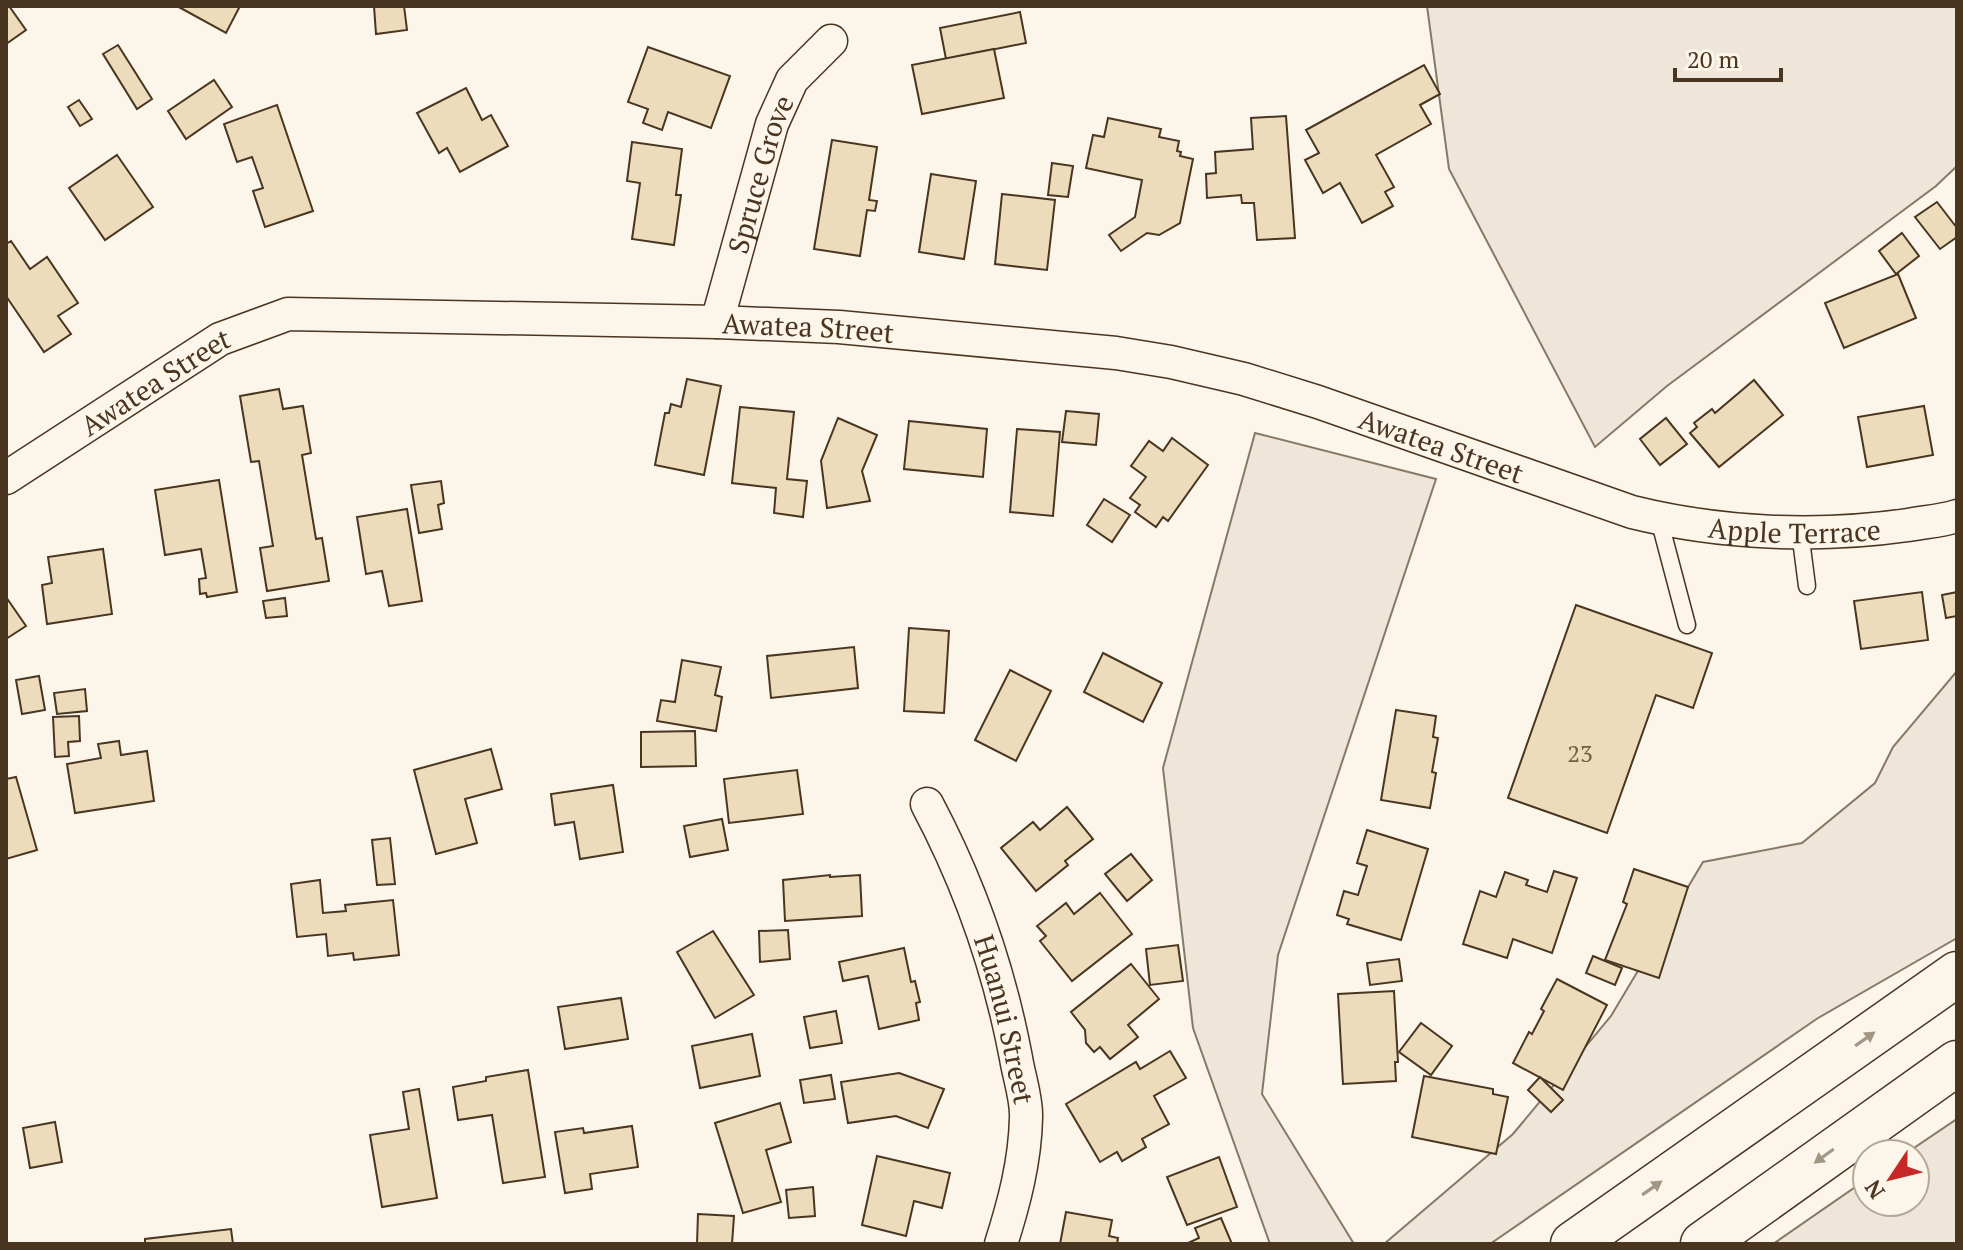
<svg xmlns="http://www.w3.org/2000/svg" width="1963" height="1250" viewBox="0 0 1963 1250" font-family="'PT Serif',serif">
  <rect width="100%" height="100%" fill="#fbf6e9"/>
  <!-- green -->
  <g fill="#ede6d9" stroke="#887966" stroke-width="2">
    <path d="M1427 6H1957V166L1936 186 1667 386 1595 447 1449 169Z"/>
    <path d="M1255 433 1436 479 1278 955 1262 1094 1354 1244H1270L1193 1028 1163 768Z"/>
    <path d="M1957 671V938L1818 1018 1490 1244H1384L1513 1134 1611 1016 1703 862 1802 843 1875 783 1893 747Z"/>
    <path d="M1957 1119V1244H1773L1867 1179V1202H1915V1154H1905Z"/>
  </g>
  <!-- building -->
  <g fill="#ecdcbc" stroke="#4a3520" stroke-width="2">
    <path d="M6 6H9L26 30 6 44Z"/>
    <path d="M177 6H240L226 33Z"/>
    <path d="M374 6H404L407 30 376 34Z"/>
    <path d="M1020 12 1026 43 946 59 940 28Z"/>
    <path d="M118 45 152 99 137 109 103 54Z"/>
    <path d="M648 47 730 76 711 128 668 112 662 130 643 123 648 109 628 102Z"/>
    <path d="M994 49 1004 98 922 114 912 65Z"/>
    <path d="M1424 65 1440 94 1420 105 1431 124 1376 155 1394 187 1385 192 1393 206 1362 223 1340 183 1323 193 1305 160 1319 153 1306 130Z"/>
    <path d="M214 80 232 107 186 139 168 111Z"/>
    <path d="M466 88 482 120 491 115 508 146 460 172 447 148 439 153 417 113Z"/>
    <path d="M79 100 92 119 80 126 68 107Z"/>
    <path d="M277 105 313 211 265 227 253 191 263 188 252 157 237 162 224 124Z"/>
    <path d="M1286 116 1295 238 1257 240 1254 203H1242L1241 195 1207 198 1206 174 1216 173 1215 152 1253 149 1251 118Z"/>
    <path d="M1108 118 1161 129 1159 137 1179 141 1177 151 1181 152 1180 156 1193 159 1180 223 1159 235 1147 233 1121 251 1109 235 1135 217 1142 180 1086 168 1093 135 1104 137Z"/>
    <path d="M832 140 877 147 869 200 877 201 875 211 867 210 860 256 814 249Z"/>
    <path d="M632 142 682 149 676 195H681L674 245 632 239 640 183 627 181Z"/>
    <path d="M117 155 153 207 105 240 69 188Z"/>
    <path d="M1052 163 1073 166 1068 197 1048 195Z"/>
    <path d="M931 174 976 181 964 259 919 252Z"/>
    <path d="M1002 194 1055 200 1047 270 995 264Z"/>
    <path d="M1937 202 1957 228V237L1940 249 1915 217Z"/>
    <path d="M1902 233 1919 256 1896 274 1879 251Z"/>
    <path d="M11 241 30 269 47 257 78 303 58 316 71 334 44 352 6 296V244Z"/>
    <path d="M1898 274 1916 318 1844 348 1825 303Z"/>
    <path d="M687 379 721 386 704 475 655 465 665 413H669L671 404 681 407Z"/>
    <path d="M1754 380 1783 415 1719 467 1690 433 1697 427 1694 423 1712 409 1715 413Z"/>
    <path d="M279 389 283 409 303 406 311 453 302 455 316 539 322 538 329 581 267 591 260 548 273 546 259 461 251 462 240 396Z"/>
    <path d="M1924 406 1933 455 1867 467 1858 417Z"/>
    <path d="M740 407 794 412 787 479 807 481 803 517 774 513 776 488 732 483Z"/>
    <path d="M1066 411 1099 414 1096 445 1062 442Z"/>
    <path d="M838 418 877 435 862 471 870 501 827 508 821 461Z"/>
    <path d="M1666 418 1687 444 1660 465 1640 439Z"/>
    <path d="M909 421 987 429 983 477 904 469Z"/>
    <path d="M1017 429 1060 432 1053 516 1010 512Z"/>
    <path d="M1172 438 1208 465 1168 521 1163 517 1156 527 1135 512 1140 505 1130 498 1146 477 1131 466 1149 441 1163 451Z"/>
    <path d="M219 480 237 592 207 597 206 593 200 594 199 579 206 578 201 549 165 555 155 490Z"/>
    <path d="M441 481 444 503 438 505 442 529 419 533 411 485Z"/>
    <path d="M1104 499 1130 515 1112 542 1087 525Z"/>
    <path d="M407 509 422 601 389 606 382 571 366 574 357 517Z"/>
    <path d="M103 549 112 614 47 624 42 585 52 583 48 557Z"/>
    <path d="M1922 592 1928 640 1861 649 1854 601Z"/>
    <path d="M1957 592V616L1946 618 1942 595Z"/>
    <path d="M6 597 26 626 6 639Z"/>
    <path d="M285 598 287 616 266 618 263 601Z"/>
    <path d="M1576 605 1712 653 1693 708 1656 695 1607 833 1508 798Z"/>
    <path d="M909 628 949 631 944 713 904 711Z"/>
    <path d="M854 647 858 688 771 698 767 656Z"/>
    <path d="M1103 653 1162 683 1143 722 1084 692Z"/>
    <path d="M682 660 721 667 715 695 722 697 716 731 657 721 661 700 675 702Z"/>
    <path d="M1010 670 1051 691 1016 761 975 740Z"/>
    <path d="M39 676 45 710 22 714 16 680Z"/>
    <path d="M85 689 87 711 57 714 54 693Z"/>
    <path d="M1396 710 1436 716 1433 737 1438 738 1432 772 1436 773 1430 808 1381 800Z"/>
    <path d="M79 716 80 741 68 742 69 756 55 757 53 717Z"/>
    <path d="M695 731 696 766 641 767V732Z"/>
    <path d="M119 741 121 755 147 751 154 801 75 813 67 764 101 758 98 744Z"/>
    <path d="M491 749 502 789 465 799 477 843 436 854 414 770Z"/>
    <path d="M797 770 803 814 729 823 724 779Z"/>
    <path d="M16 777 37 850 6 859V779Z"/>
    <path d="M613 785 623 852 580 859 574 822 555 825 551 794Z"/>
    <path d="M1067 807 1093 839 1065 861 1068 865 1036 891 1001 848 1033 822 1040 830Z"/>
    <path d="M722 819 728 850 690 857 684 826Z"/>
    <path d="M1367 830 1428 849 1401 940 1347 924 1349 919 1337 915 1344 891 1358 895 1367 866 1357 863Z"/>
    <path d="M390 838 395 884 377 885 372 840Z"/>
    <path d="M1131 854 1152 880 1127 901 1105 874Z"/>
    <path d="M1634 869 1688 887 1659 978 1605 960 1627 904 1623 902Z"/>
    <path d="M1554 871 1577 878 1552 953 1513 939 1507 958 1463 944 1480 891 1496 897 1505 872 1528 880 1526 885 1547 892Z"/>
    <path d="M830 875V877L860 875 862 916 785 921 783 880Z"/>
    <path d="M320 880 323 913 346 911 345 905 393 900 399 955 354 960 353 953 328 956 326 934 297 937 291 884Z"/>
    <path d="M1100 893 1132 934 1072 981 1040 941 1046 936 1037 926 1066 903 1074 914Z"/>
    <path d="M788 930 790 959 760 962 759 931Z"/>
    <path d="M713 931 754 995 715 1018 677 952Z"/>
    <path d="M1178 945 1183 981 1150 985 1146 949Z"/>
    <path d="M904 948 911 982 915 981 920 1002 916 1003 919 1020 879 1029 868 976 843 981 839 962Z"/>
    <path d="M1593 956 1622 968 1615 985 1586 973Z"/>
    <path d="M1399 959 1402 981 1370 985 1367 963Z"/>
    <path d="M1131 964 1159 999 1128 1025 1138 1037 1110 1059 1100 1047 1094 1052 1086 1043 1085 1030 1071 1012Z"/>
    <path d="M1557 979 1607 1005 1563 1090 1513 1063 1529 1032 1532 1034 1544 1011 1541 1009Z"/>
    <path d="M1394 991 1398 1062H1395L1396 1081 1343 1084 1338 994Z"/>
    <path d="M621 998 628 1039 565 1049 558 1007Z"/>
    <path d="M836 1011 842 1043 810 1048 804 1017Z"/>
    <path d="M1421 1023 1452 1046 1431 1075 1399 1052Z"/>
    <path d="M752 1034 760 1076 700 1088 692 1046Z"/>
    <path d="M1170 1051 1186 1078 1154 1096 1169 1124 1142 1139 1146 1147 1122 1161 1117 1152 1100 1162 1066 1104 1136 1062 1140 1069Z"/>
    <path d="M528 1070 545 1177 503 1183 492 1115 458 1120 453 1087 486 1081V1077Z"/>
    <path d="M899 1073 944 1089 928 1128 896 1116 848 1123 841 1082Z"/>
    <path d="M831 1075 835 1099 804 1103 800 1080Z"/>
    <path d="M1424 1076 1493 1089V1094L1508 1097 1496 1154 1412 1137Z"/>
    <path d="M1540 1077 1563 1100 1551 1112 1528 1090Z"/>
    <path d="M419 1089 437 1198 382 1207 370 1135 409 1129 403 1092Z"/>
    <path d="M780 1103 791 1142 766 1150 781 1202 743 1213 715 1123Z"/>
    <path d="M55 1122 62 1162 30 1168 23 1128Z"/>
    <path d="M632 1126 638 1167 590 1174 592 1189 565 1193 555 1132 583 1128 584 1133Z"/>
    <path d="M877 1156 950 1173 942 1208 914 1201 906 1236 862 1225Z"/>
    <path d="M1219 1157 1237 1207 1187 1225 1167 1177Z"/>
    <path d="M813 1187 815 1216 789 1218 786 1190Z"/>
    <path d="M1066 1212 1112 1220 1109 1236 1118 1238 1117 1244H1060Z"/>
    <path d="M698 1214 734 1216 732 1244H697Z"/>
    <path d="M1221 1218 1232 1244H1186L1199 1238 1195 1228Z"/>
    <path d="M231 1229 233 1244H145V1239Z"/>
  </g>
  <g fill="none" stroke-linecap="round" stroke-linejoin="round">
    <!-- service casing -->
    <g stroke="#4a3520" stroke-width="19">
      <g id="service">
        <path d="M1659 519 1687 625"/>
        <path d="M1800 532 1807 586"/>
      </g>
    </g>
    <!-- minor casing -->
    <g stroke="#4a3520" stroke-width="35">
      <g id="minor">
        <path id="s1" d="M717 322 772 124 792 80 831 41"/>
        <path id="s2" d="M6 478 220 339 288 314 717 322 839 327 1116 353 1171 362 1244 379 1318 402 1632 512C1721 534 1817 538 1908 525 1924 522 1942 521 1957 516"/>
        <path id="s3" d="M927 804C970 885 999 968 1016 1058 1019 1077 1027 1099 1026 1118 1025 1162 1014 1203 1001 1244"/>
      </g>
    </g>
    <!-- motorway casing -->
    <g stroke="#4a3520" stroke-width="47">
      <g id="motorway">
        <path d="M1573 1244 1957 974"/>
        <path d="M1703 1244 1957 1063"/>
      </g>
    </g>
    <!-- service -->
    <use href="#service" stroke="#fbf6e9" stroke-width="16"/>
    <!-- minor -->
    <use href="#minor" stroke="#fbf6e9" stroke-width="32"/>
    <!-- motorway -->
    <use href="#motorway" stroke="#fbf6e9" stroke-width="44"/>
  </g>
  <!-- one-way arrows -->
  <defs><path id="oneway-solid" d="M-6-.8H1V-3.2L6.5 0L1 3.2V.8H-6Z" transform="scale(2)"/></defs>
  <g fill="#a29684">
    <use href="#oneway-solid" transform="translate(1865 1039) rotate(-35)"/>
    <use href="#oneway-solid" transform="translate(1824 1156) rotate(144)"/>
    <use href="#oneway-solid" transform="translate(1652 1188) rotate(-35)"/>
  </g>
  <g text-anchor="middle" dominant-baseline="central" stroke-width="6" stroke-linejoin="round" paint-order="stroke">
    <!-- number labels -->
    <g font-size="24" fill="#725f47">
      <text x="1580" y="753">23</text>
    </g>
    <!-- street labels -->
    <g font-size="28" fill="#4a3520" stroke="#fbf6e9">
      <text stroke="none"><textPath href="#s1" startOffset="154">Spruce Grove</textPath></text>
      <text stroke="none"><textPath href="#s2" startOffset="848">Awatea Street</textPath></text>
      <text stroke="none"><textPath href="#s2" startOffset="178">Awatea Street</textPath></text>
      <text stroke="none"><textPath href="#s2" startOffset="1496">Awatea Street</textPath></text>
      <text stroke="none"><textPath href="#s2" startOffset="1862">Apple Terrace</textPath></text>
      <text stroke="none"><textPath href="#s3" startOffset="230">Huanui Street</textPath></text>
    </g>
  </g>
  <!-- border -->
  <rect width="1963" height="1250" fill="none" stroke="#4a3520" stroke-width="16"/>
  <!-- north arrow -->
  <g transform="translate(1891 1178) rotate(235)"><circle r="38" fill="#fbf6e9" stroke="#b4a999" stroke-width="2"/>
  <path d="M0-6L14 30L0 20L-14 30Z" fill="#c62828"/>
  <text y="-12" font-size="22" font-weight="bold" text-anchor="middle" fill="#4a3520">N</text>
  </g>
  <!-- scale -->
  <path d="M1675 68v12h106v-12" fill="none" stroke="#4a3520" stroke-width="4"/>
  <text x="1687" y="68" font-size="24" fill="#4a3520" stroke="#fbf6e9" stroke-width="6" paint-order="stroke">20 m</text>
</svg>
